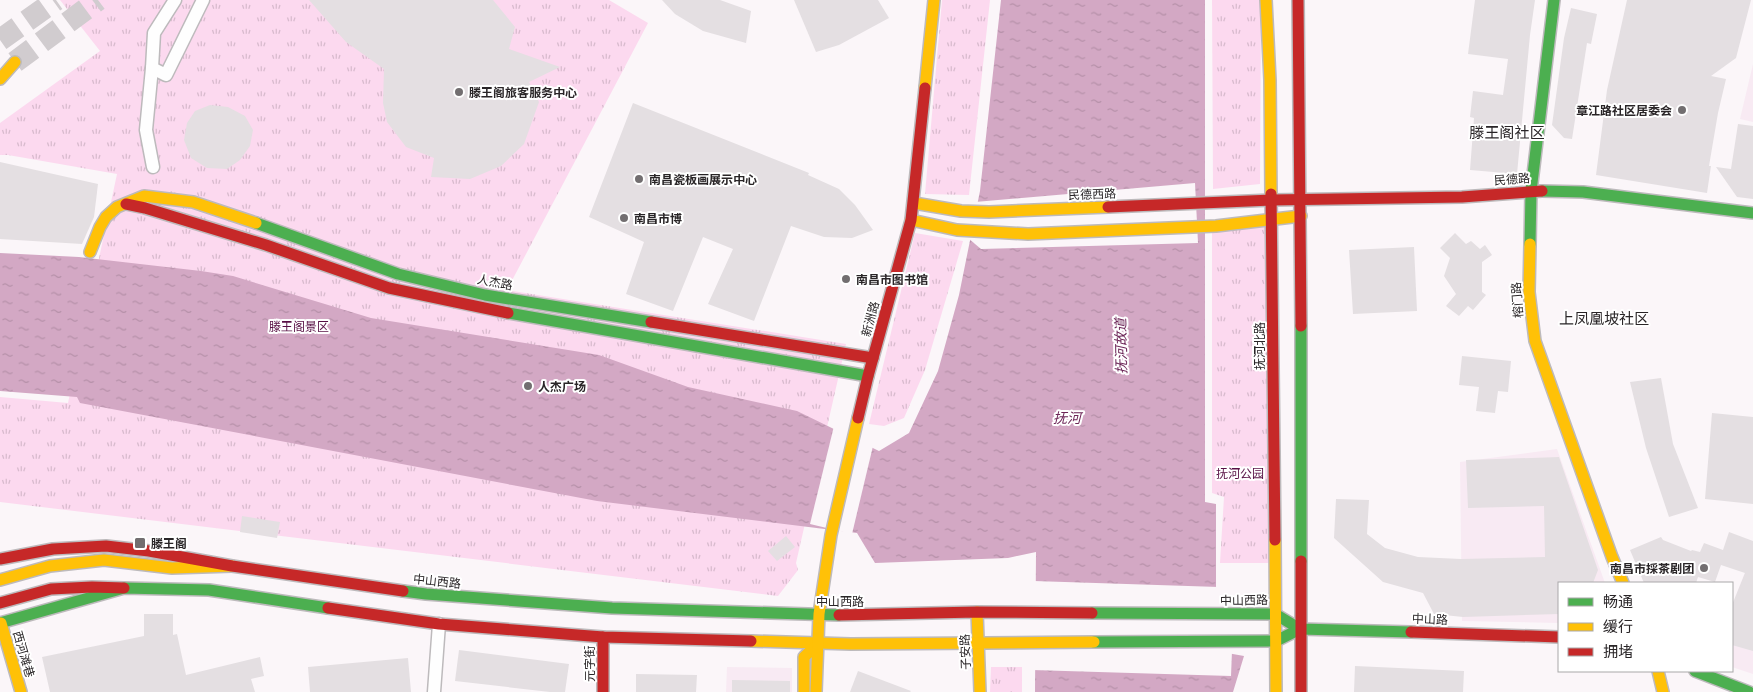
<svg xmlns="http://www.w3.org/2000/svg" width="1753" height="692" viewBox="0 0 1753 692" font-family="'PT Sans Narrow','Noto Sans SC',sans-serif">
  <defs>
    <pattern id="grass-tufts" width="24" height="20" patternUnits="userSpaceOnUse" patternTransform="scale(1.25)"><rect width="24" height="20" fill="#fcd9ef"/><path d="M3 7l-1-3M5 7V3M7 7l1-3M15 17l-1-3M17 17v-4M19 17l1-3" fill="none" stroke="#d8bacd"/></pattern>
    <pattern id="water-ripples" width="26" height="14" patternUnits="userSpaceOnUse" patternTransform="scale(1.25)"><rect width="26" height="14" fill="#d3a8c4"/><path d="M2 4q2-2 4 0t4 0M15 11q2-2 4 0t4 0" fill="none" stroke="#b590a8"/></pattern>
  </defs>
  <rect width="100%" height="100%" fill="#fbf6f9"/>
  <!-- built -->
  <g fill="#f8eaf3">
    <path d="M1753 64V122L1740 119Z"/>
    <path d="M1557 449 1605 583H1559V623L1462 621 1460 462Z"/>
    <path d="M1753 552V674L1732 667V606Z"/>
    <path d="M727 667 792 668V692H726Z"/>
  </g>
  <!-- grass -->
  <g fill="url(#grass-tufts)">
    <path d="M60 0H609L648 23 507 290 846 344 796 563 798 570 778 596 0 502V397L68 403 117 174 8 155H0V123L100 51Z"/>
    <path d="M942 0H990L969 195 925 194Z"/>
    <path d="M1212 0H1261L1260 184 1213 189Z"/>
    <path d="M1265 226 1269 563H1220L1224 497 1212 493V231Z"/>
    <path d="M915 233 963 241 925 370 904 418 884 426 869 424Z"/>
    <path d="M991 667H1022V692H990Z"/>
  </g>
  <!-- water -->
  <path fill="url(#water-ripples)" d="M1001 0H1205V502L1216 504V651L1244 656 1233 692H1035L1036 552 1008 558 875 563 857 533 597 501 80 403 77 397 0 391V253L79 257 201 271 233 276 371 318 599 355 688 387 797 411 879 451 909 433 938 371 959 295 980 191Z"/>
  <!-- pier -->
  <g fill="#fbf6f9">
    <path d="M1195 183 1198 243 981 249 968 238 975 202Z"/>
    <path d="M834 426 873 446 852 534 810 524Z"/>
    <path d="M1034 581 1219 587V649L1232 651 1231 676 1032 670Z"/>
  </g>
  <!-- building -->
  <g fill="#e4dfe2">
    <path d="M309 0H493L515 27 509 49 560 67 529 82 539 102 524 144 501 166 470 179 431 177 434 158 406 147 387 122 383 103 384 69 346 42Z"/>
    <path d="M662 0H720L751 11 746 43 703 31 675 14Z"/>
    <path d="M794 0H878L889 18 839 45 816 52Z"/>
    <path d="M1475 0H1535L1530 35 1517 174 1470 170 1474 118 1470 117 1473 91 1503 95 1508 59 1468 54Z"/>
    <path d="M1627 0H1751L1736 58 1711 76 1726 79 1718 113 1709 166H1711L1707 193 1596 175 1607 90Z"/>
    <path d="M1571 8 1597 14 1591 44 1587 43 1572 139 1564 138 1552 125 1564 38Z"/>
    <path d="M633 103 809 173 808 175 839 189 855 205 873 230 852 238 824 237 791 226 754 321 708 304 733 249 703 237 673 311 626 294 644 242 589 217Z"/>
    <path d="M210 105 228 107 245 116 253 130 250 146 240 160 227 169 207 168 191 158 184 140 187 123 195 111Z"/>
    <path d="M1738 124 1753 126V199L1737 197 1716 167 1731 169Z"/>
    <path d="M0 162 98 184 94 217 82 244 0 239Z"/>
    <path d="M1455 233 1466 244 1471 241 1480 249 1485 245 1492 255 1482 262V292L1486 295 1473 310 1468 306 1459 316 1446 306 1456 294 1444 276 1450 258 1440 248Z"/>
    <path d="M1414 247 1417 311 1353 314 1349 250Z"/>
    <path d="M1462 356 1511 361 1508 392 1498 391 1495 413 1476 411 1479 387 1459 385Z"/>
    <path d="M1661 378 1673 444 1698 508 1669 517 1646 448 1630 382Z"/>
    <path d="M1712 413 1753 417V504L1705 499Z"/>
    <path d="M1559 457 1598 570 1593 583H1559V614L1463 617 1434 614 1423 593 1383 582 1334 538 1336 499 1369 500 1367 534 1385 548 1418 557 1461 559 1545 557 1544 506 1468 508 1466 460Z"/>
    <path d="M242 516 280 522 277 538 240 532Z"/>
    <path d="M1729 532 1753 541V651L1732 645V605L1745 573 1721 565 1715 582 1698 577 1696 583H1644L1630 550 1661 537 1663 540 1691 551 1692 550 1700 552 1704 543 1723 550Z"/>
    <path d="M786 536 795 547 777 561 768 551Z"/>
    <path d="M144 614H173V635L177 634 186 675 260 657 264 676 251 679 255 692H50L42 657 144 636Z"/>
    <path d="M459 650 569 664 565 692H550L455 681Z"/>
    <path d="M408 658 411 692H310L308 667Z"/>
    <path d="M1355 666 1464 671 1463 692H1354Z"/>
    <path d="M858 671 911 691 910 692H850Z"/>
    <path d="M636 674 697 675 696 692H636Z"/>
    <path d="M732 680 790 681V692H732Z"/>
  </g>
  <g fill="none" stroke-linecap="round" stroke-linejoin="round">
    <!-- highway-tunnel -->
    <g stroke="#d1cccf" stroke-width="22" stroke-dasharray="22 11" stroke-linecap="butt">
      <path d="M0 40 56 0"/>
      <path d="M15 62 98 0"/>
    </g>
    <!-- street casing -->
    <g stroke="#bdbabc" stroke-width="15">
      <g id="street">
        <path d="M152 68 154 33 175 0"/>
        <path d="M153 167 146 130 152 68 166 75 203 0"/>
        <path d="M434 692 439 624"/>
      </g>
    </g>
    <!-- fast casing -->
    <g stroke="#bdbabc" stroke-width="14">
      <g id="fast">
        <path d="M1542 191 1583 192 1753 213"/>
        <path d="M256 223 398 274 485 295 651 322"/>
        <path d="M1530 244 1531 191 1554 0"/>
        <path d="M508 313 868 376"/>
        <path d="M1301 326V561"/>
        <path d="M403 591 426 594 612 608 839 615"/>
        <path d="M1092 613 1275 614 1300 629 1411 632"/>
        <path d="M0 623 124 588 209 590 328 608"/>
        <path d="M1094 642 1276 641 1300 629"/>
        <path d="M1695 671 1749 692"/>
      </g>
    </g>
    <!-- slow casing -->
    <g stroke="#bdbabc" stroke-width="14">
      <g id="slow">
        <path d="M1266 0 1270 80 1271 194"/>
        <path d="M0 79 15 62"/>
        <path d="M925 88 934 0"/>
        <path d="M914 203 961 211 989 212 1108 207"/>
        <path d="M911 220 957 230 1028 234 1216 226 1301 216"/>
        <path d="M1530 244 1529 292 1535 341 1612 557 1623 583"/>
        <path d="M90 252 100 227 106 217 117 207 144 196 193 202 256 223"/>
        <path d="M1275 540 1276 692"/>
        <path d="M0 580 50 566 104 560 172 568 232 566"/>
        <path d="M977 612 980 692"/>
        <path d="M1 623 21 692"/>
        <path d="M751 641 851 644 1094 642"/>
        <path d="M1658 671 1663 692"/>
        <path d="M804 692V657L818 644"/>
        <path d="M816 692 819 614 831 535 858 418"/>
      </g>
    </g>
    <!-- jam casing -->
    <g stroke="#bdbabc" stroke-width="14">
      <g id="jam">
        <path d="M1298 0 1301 326"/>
        <path d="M1271 194 1275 540"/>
        <path d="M126 204 145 208 266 245 389 288 508 313"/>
        <path d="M1108 207 1272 200 1462 197 1542 191"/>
        <path d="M651 322 873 358"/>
        <path d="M858 418 868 376 911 220 925 88"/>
        <path d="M0 559 53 549 106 546 149 551 232 566 403 591"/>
        <path d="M1301 561V692"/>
        <path d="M0 603 51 589 92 587 124 588"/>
        <path d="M328 608 439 624 603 637 751 641"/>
        <path d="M839 615 977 612 1092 613"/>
        <path d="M1411 632 1559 637"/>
        <path d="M603 637V692"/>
      </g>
    </g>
    <!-- street -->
    <use href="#street" stroke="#fefefe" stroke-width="12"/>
    <!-- fast -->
    <use href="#fast" stroke="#4caf50" stroke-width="11"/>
    <!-- slow -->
    <use href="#slow" stroke="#ffc107" stroke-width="11"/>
    <!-- jam -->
    <use href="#jam" stroke="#c62828" stroke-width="11"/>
  </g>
  <!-- markers -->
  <g fill="#726e70" stroke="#fff" stroke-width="2">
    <circle cx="459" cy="92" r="5"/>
    <circle cx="1682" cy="110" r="5"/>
    <circle cx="639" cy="179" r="5"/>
    <circle cx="624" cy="218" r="5"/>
    <circle cx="846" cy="279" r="5"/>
    <circle cx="528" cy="386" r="5"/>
    <rect x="134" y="537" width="12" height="12" rx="2.5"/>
    <circle cx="1704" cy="568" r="5"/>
  </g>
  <g text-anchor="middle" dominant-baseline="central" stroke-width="4" stroke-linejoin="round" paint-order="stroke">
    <!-- poi labels -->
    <g font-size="12" font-weight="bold" fill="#292527" stroke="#fff" text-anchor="start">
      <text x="469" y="92">滕王阁旅客服务中心</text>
      <text x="1672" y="110" text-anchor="end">章江路社区居委会</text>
      <text x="649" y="179">南昌瓷板画展示中心</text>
      <text x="634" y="218">南昌市博</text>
      <text x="856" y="279">南昌市图书馆</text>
      <text x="538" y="386">人杰广场</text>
      <text x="151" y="543">滕王阁</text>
      <text x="1694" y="568" text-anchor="end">南昌市採茶剧团</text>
    </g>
    <!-- street labels -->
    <g font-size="12" fill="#292527" stroke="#fff">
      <text transform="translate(1512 179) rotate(-4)">民德路</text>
      <text transform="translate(1092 194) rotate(-2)">民德西路</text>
      <text transform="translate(495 282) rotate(11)">人杰路</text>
      <text transform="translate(1517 300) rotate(-94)">榕门路</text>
      <text transform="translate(870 319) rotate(-75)">新洲路</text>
      <text transform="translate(1259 346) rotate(-90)">抚河北路</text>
      <text transform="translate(437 581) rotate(6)">中山西路</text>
      <text transform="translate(1244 600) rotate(-1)">中山西路</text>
      <text x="840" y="601">中山西路</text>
      <text transform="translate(1430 619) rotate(2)">中山路</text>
      <text transform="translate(965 652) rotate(-92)">子安路</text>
      <text transform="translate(24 654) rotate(74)">西河滩巷</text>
      <text transform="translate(589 664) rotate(-90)">元字街</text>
    </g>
    <!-- park labels -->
    <g font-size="12" fill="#570f44" stroke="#fff">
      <text x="299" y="326">滕王阁景区</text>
      <text x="1240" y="473">抚河公园</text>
    </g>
    <!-- water labels -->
    <g font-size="14" font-style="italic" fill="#6c2557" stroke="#fff">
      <text transform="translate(1121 346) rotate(-91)">抚河故道</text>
      <text x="1067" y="418">抚河</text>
    </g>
    <!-- quarter labels -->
    <g font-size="15" fill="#292527" stroke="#fff">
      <text x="1507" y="132">滕王阁社区</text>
      <text x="1604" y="318">上凤凰坡社区</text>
    </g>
  </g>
  <!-- legend -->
  <rect x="1558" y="582" width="175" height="90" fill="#ffffff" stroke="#a9a8a9"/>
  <rect x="1568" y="598" width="25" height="8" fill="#4caf50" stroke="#a9a8a9"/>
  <text x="1603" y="607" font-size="15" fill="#292527">畅通</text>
  <rect x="1568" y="623" width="25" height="8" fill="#ffc107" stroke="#a9a8a9"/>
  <text x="1603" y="632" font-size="15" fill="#292527">缓行</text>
  <rect x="1568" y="648" width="25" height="8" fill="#c62828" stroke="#a9a8a9"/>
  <text x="1603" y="657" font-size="15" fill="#292527">拥堵</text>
</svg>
